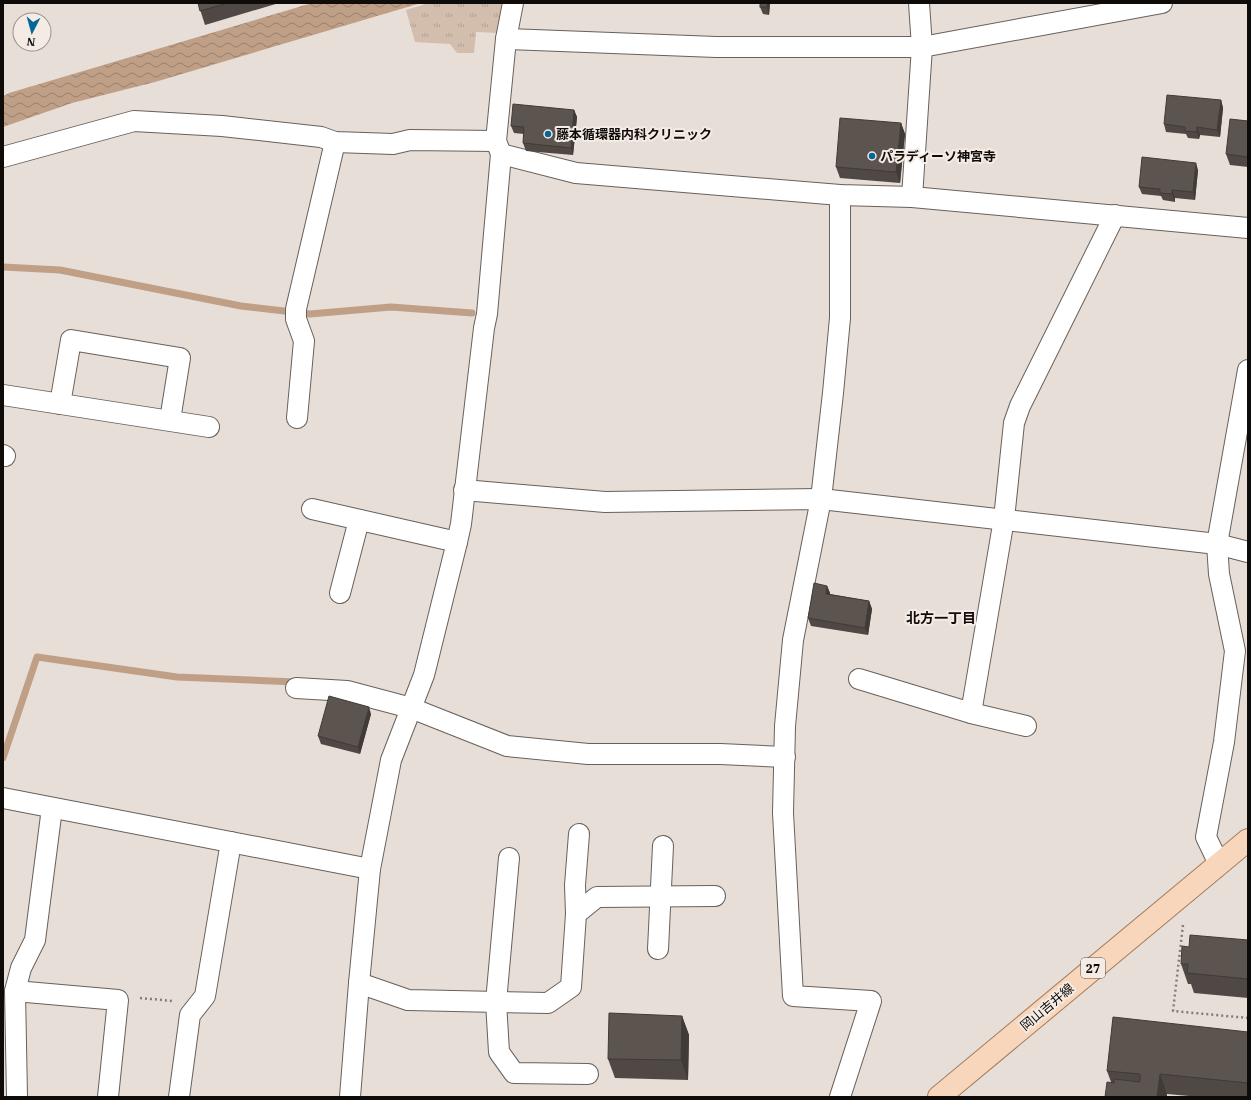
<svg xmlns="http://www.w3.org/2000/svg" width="1251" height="1100" viewBox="0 0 1251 1100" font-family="'IBM Plex Serif','Noto Sans JP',serif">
  <defs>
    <pattern id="park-tufts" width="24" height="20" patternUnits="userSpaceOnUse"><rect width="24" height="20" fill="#d3bdac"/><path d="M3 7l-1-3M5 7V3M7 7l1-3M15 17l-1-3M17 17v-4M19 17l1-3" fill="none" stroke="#b4a193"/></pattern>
    <pattern id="water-waves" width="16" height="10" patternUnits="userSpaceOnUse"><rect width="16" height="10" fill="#c09f87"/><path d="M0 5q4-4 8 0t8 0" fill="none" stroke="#9a806d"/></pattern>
  </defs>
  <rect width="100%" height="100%" fill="#e7ded8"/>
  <!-- park -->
  <path fill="url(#park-tufts)" d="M429 3H502L499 33 476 32 474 53H457L450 44 415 42 406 10Z"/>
  <!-- water -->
  <path fill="url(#water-waves)" d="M312 3H421L155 82 72 103 3 127V96L9 93Z"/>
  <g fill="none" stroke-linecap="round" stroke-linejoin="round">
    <!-- stream -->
    <g stroke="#c09f87" stroke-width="7">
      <path d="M3 267 60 270 241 306 310 314 391 307 472 313"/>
      <path d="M3 758 37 657 177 677 296 682"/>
    </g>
    <!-- street casing -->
    <g stroke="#68605a" stroke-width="22">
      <g id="street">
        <path d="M506 39 716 47H922L1162 3"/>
        <path d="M501 154 576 173 840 195 912 197 1248 228"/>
        <path d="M3 157 134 121 222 126 321 137 335 142 393 144 410 140 496 141"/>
        <path d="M840 195V318L833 393 821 499 793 640 785 726 783 813 793 996 871 1001 840 1097"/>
        <path d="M912 197 922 47 919 3"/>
        <path d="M3 395 209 427"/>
        <path d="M60 404 71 340 180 358 170 420"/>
        <path d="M297 418 304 341 296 319V309L335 142"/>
        <path d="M3 455 5 456"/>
        <path d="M464 490 605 502 821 499 1217 544 1248 552"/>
        <path d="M312 509 457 542"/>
        <path d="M340 593 359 520"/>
        <path d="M859 679 971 713 1026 726"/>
        <path d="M296 688 347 691 411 708 507 746 588 754H720L785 757"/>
        <path d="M971 713 1004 519 1014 423 1020 406 1115 215"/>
        <path d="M3 798 370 869"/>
        <path d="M509 858 496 1002 499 1052 514 1073 588 1074"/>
        <path d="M1219 864 1206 837 1224 742 1235 651 1219 574 1217 544 1248 370"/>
        <path d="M576 914 575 885 579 834"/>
        <path d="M658 949 663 846"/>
        <path d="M359 983 408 1000 548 1003 571 987 576 914 597 897 715 896"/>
        <path d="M15 991 118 1000 108 1097"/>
        <path d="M17 1097 15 991 21 968 35 940 52 808"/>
        <path d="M179 1097 190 1015 205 996 231 842"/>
        <path d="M350 1097 359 983 370 869 391 760 424 675 457 542 461 524 484 328 487 314 501 154 496 141 506 39 513 3"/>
      </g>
    </g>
    <!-- primary casing -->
    <g stroke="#a37d5f" stroke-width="24">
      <path id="primary" d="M939 1097 1248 840"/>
    </g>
    <!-- path -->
    <g stroke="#827c78" stroke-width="2.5" stroke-dasharray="2 3" stroke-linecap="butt">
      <path d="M1183 925 1173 1011 1248 1018"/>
      <path d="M140 998 173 1001"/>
    </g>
    <!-- street -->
    <use href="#street" stroke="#fff" stroke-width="20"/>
    <!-- primary -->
    <use href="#primary" stroke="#f8d6bb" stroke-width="22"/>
  </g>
  <!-- wall -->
  <g fill="#4f4844">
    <path d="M198 3H279L205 25Z"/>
    <path d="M716 3H770L769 15 763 14 760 7V3Z"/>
    <path d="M1221 100 1223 108 1220 137 1200 135 1199 139 1188 138 1186 134 1166 132 1164 124Z"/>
    <path d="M574 110 577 117 573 155 526 151 523 143 524 134 514 133 511 126Z"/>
    <path d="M1248 121V167L1230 165 1226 154Z"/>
    <path d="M901 123 905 134 900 183 840 178 836 167Z"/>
    <path d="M1198 170 1195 200 1175 198V202L1163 200 1161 196 1142 194 1139 187Z"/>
    <path d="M827 586 830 593V594L869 601 872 609 868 635 811 626 808 618Z"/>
    <path d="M371 714 360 754 321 744 318 736Z"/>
    <path d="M1248 940V998L1194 993 1191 984H1188L1181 964Z"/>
    <path d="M682 1016 689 1035 688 1080 615 1078 608 1059Z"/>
    <path d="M1248 1032V1097H1200L1167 1094V1097H1105L1111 1082 1107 1071Z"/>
  </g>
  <!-- shaded-wall -->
  <g fill="#403b37">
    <path d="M767 3H770L769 15 767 7Z"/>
    <path d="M1221 100 1223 108 1220 137 1217 130Z"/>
    <path d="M574 110 577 117 573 155 571 148Z"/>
    <path d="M901 123 905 134 900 183 896 172Z"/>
    <path d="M1197 127 1200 135 1199 139 1197 132Z"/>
    <path d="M1196 163 1198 170 1195 200 1193 192Z"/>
    <path d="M1172 190 1175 198V202L1172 194Z"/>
    <path d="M827 586 830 593 829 601 826 594Z"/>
    <path d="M869 601 872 609 868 635 865 628Z"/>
    <path d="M369 707 371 714 360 754 358 747Z"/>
    <path d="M682 1016 689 1035 688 1080 681 1060Z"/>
    <path d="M1160 1074 1167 1094V1097H1157Z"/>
  </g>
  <!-- building -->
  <g fill="#5c544f" stroke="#403b37">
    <path d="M198 3H228L200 11Z"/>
    <rect x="760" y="3" width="7" height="4"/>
    <path d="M1167 95 1221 100 1217 130 1197 127V132L1185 131V127L1164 124Z"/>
    <path d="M513 104 574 110 571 148 523 143 524 127 511 126Z"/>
    <path d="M840 118 901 123 896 172 836 167Z"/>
    <path d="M1230 119 1248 121V157L1226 154Z"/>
    <path d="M1142 157 1196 163 1193 192 1172 190V194L1160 193V189L1139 187Z"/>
    <path d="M814 583 827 586 826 594 869 601 865 628 808 618Z"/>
    <path d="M329 696 369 707 358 747 318 736Z"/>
    <path d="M1190 935 1248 940V979L1187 973 1188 964H1181L1182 946 1189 947Z"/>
    <path d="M609 1013 682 1016 681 1060 608 1059Z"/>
    <path d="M1113 1017 1248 1032V1083L1160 1074 1157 1097H1105L1107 1082 1114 1083V1079L1140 1082V1074L1107 1071Z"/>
  </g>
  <!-- markers -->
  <g fill="#056796" stroke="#f5ebe5" stroke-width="1.5">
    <circle cx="548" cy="134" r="4"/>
    <circle cx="872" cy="156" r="4"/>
  </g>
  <g text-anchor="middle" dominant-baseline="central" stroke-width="4" stroke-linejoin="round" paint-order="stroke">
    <!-- shield labels -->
    <rect fill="#f5ebe5" stroke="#534e4b" stroke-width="1" x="1081" y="958" width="24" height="20" rx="3"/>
    <g font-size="12" font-weight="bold" fill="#0e0b09">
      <text x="1093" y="968">27</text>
    </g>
    <!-- poi labels -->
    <g font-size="13" font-weight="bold" fill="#0e0b09" stroke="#f5ebe5" text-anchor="start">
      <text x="556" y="134">藤本循環器内科クリニック</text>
      <text x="880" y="156">パラディーソ神宮寺</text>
    </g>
    <!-- street labels -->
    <g font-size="13" fill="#0e0b09" stroke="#f5ebe5">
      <text transform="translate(1047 1007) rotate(-40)">岡山吉井線</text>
    </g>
    <!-- neighbourhood labels -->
    <g font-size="14" font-weight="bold" fill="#0e0b09" stroke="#f5ebe5">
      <text x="941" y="618">北方一丁目</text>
    </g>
  </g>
  <!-- border -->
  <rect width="1251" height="1100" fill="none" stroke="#0e0b09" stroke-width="8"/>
  <!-- north arrow -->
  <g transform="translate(32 32) rotate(186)"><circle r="19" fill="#f5ebe5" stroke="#99918d"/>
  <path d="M0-3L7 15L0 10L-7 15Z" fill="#056796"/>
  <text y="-6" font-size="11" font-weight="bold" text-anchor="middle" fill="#0e0b09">N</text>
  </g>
</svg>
